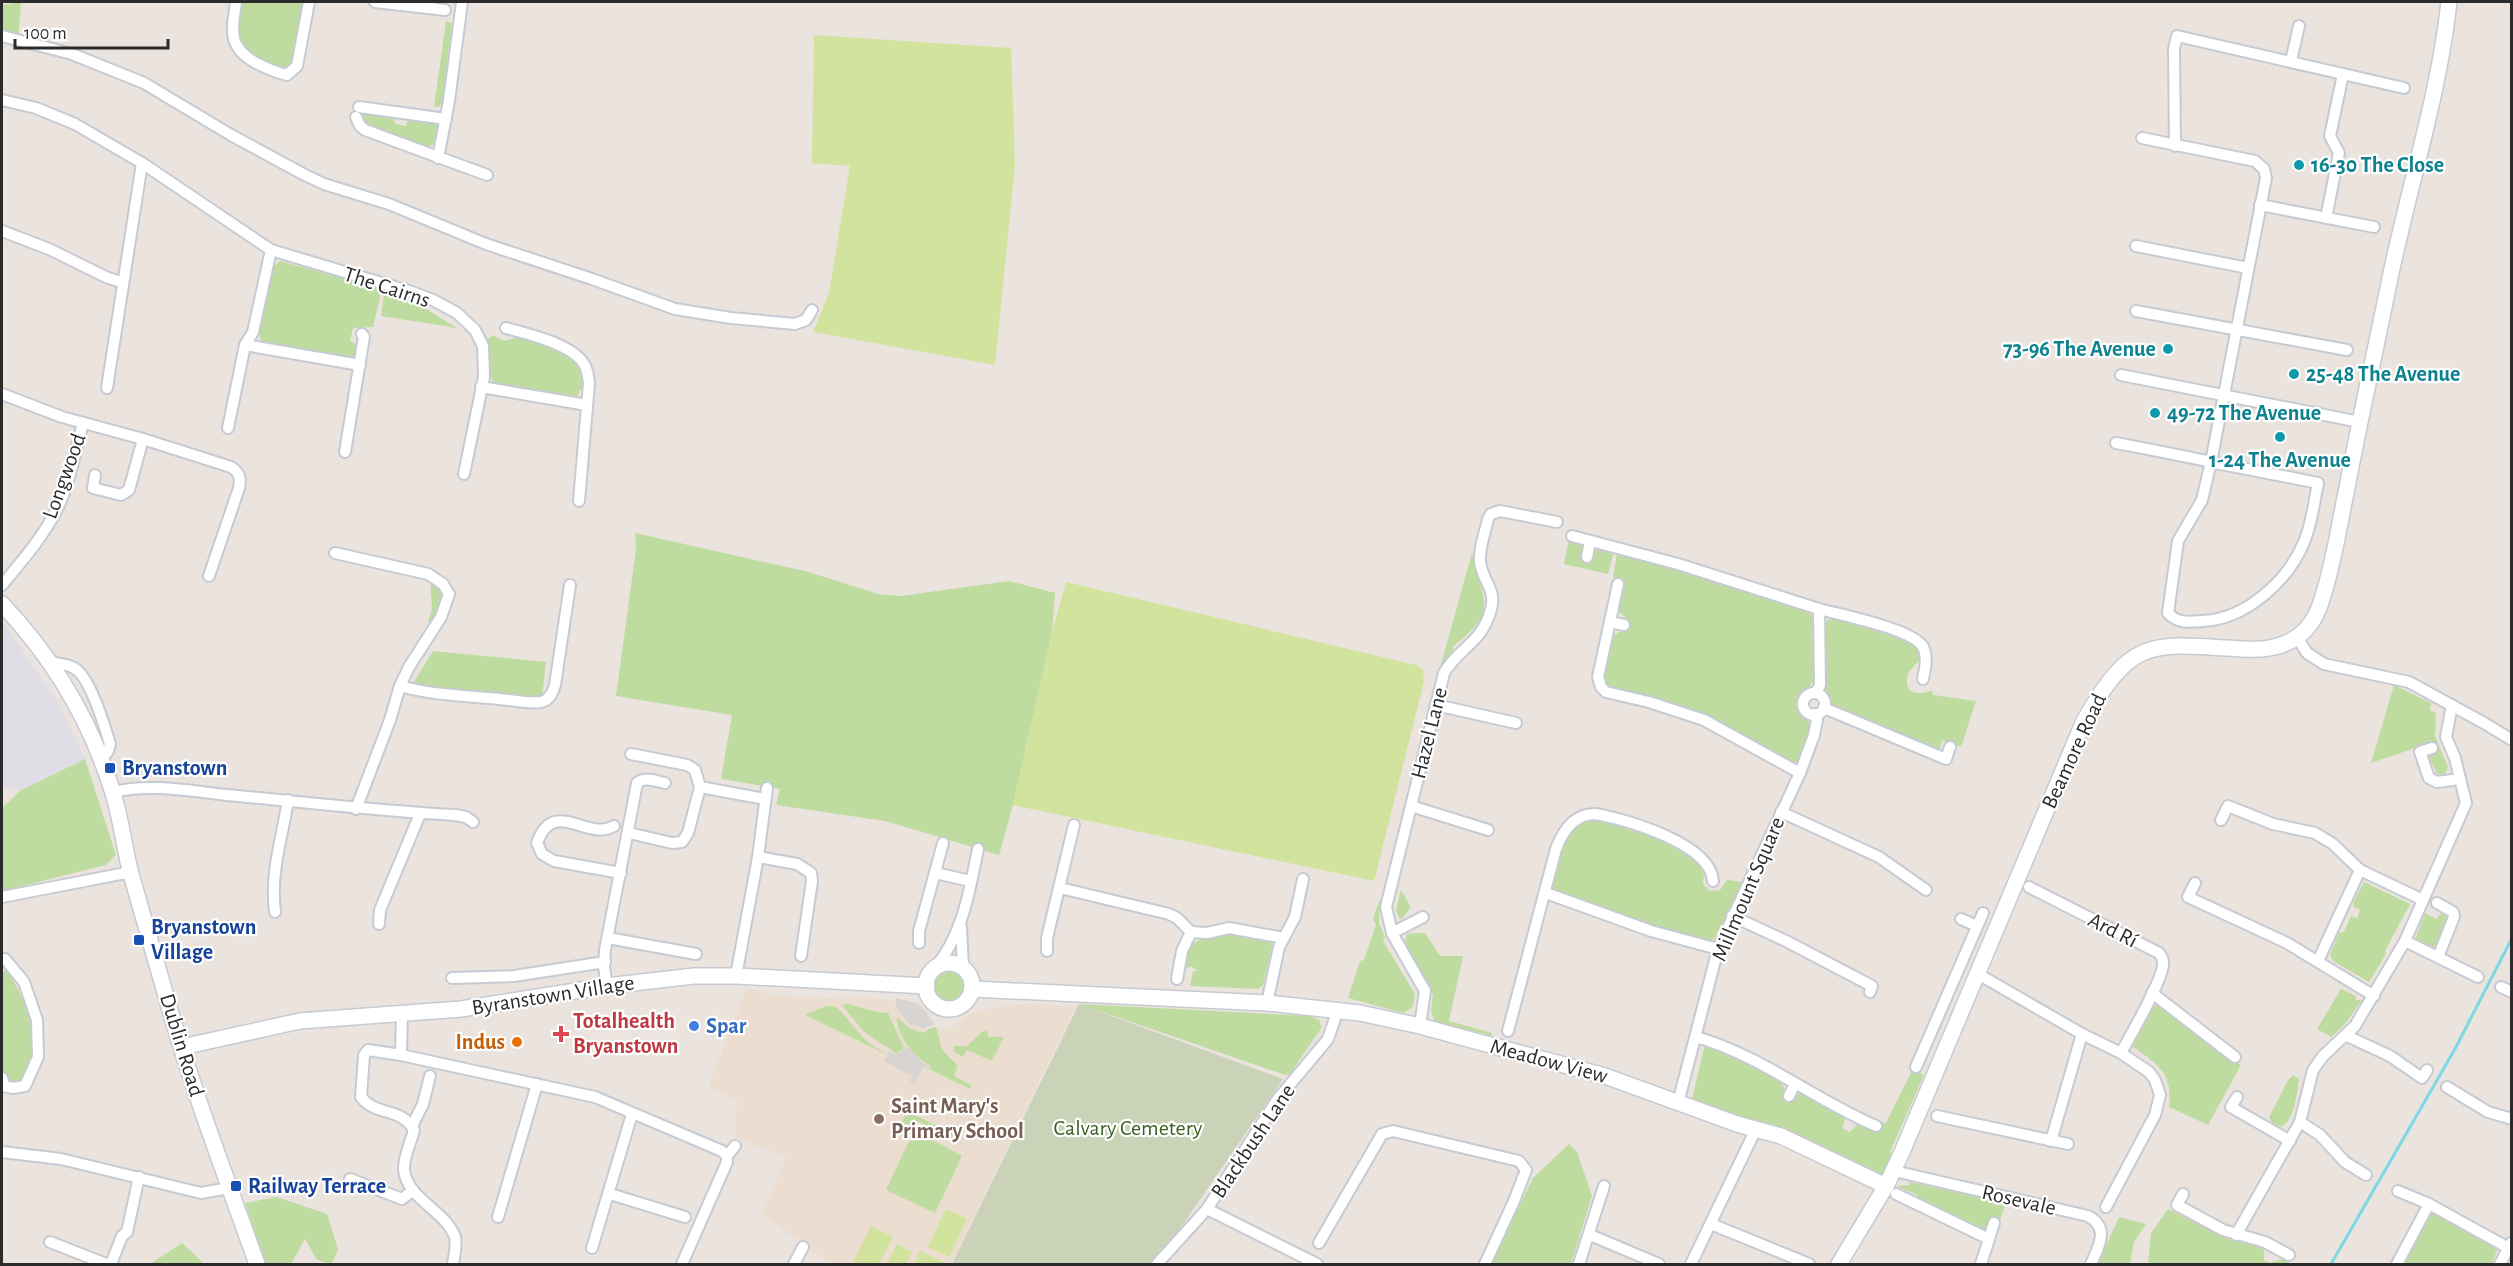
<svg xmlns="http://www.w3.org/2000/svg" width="2513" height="1266" viewBox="0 0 2513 1266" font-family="'Alegreya Sans',sans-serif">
  <rect width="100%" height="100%" fill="#ebe3de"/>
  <!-- industrial -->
  <path fill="#dfdee4" d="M2 621 56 700 85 759 20 791 2 786Z"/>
  <!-- education -->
  <path fill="#ebddcf" d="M746 989 760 990 768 995 847 999 863 996 893 1001 910 1024 924 1029H950L972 1013 992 1008 1024 1004 1076 1006 951 1264H831L762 1214 786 1158 735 1137 737 1101 709 1086Z"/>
  <!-- green -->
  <g fill="#bfdca0">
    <path d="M21 2 18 42 2 38V5Z"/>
    <path d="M241 2H304L292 65 282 70C248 53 227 46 241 2Z"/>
    <path d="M446 21 452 23 442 103 439 107H434Z"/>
    <path d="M362 112 390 116 394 118 396 124 406 126 407 122C416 117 432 119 439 126L436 144 425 147 366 125 362 119Z"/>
    <path d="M280 261 382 289 373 327 353 328 350 341 357 345 356 356 350 359 262 343 259 333 272 268Z"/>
    <path d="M384 294 423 307 457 328 381 316Z"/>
    <path d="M494 335C504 345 510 338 521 336L572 358 582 368 585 388 579 391 578 400 495 384C485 374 490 354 486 340Z"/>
    <path d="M635 533 809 572 878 594 901 596 1009 581 1055 593 1052 633 1013 805 999 855 885 821 776 805 780 789 721 779 732 715 616 696 636 549Z"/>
    <path d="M1569 539 1583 546 1582 560 1589 562 1591 553 1597 549 1614 552 1608 574 1564 564Z"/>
    <path d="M1472 553C1482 601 1501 611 1452 647L1454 650 1440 668Z"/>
    <path d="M1617 553 1684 570 1801 609 1812 615 1814 678C1811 690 1800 692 1798 705L1811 726 1798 762 1794 764 1709 717 1668 702 1607 687 1603 677 1612 636 1623 630 1628 620 1617 610 1623 582 1613 577Z"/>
    <path d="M432 581 439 585 445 594 443 605 431 622 428 621C437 602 427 596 432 581Z"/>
    <path d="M1830 618 1910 640 1921 650 1922 658C1916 664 1908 670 1907 679 1905 696 1923 695 1933 690L1932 694 1934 695 1976 701 1961 747 1942 740 1940 748 1936 750 1830 705 1825 693 1823 625Z"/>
    <path d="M433 651 546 662 542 696 530 697 412 685Z"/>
    <path d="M2394 685 2431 703 2430 710 2436 713 2435 736 2448 767 2445 774H2437L2429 757 2436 750 2431 740 2415 748 2371 763Z"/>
    <path d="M85 759 116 855 106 865 2 891V808L20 791Z"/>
    <path d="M1595 818 1658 837 1701 864 1704 872 1703 884 1710 891 1720 890 1727 880 1743 882 1714 939 1708 941 1657 929 1553 889C1552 881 1555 873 1556 866 1563 839 1566 826 1595 818Z"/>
    <path d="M2364 882 2410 904 2385 951 2386 954 2369 982 2333 961 2330 955 2339 933 2344 932 2351 916 2357 918 2360 910 2354 907 2353 903Z"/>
    <path d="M1401 890 1411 907 1402 919 1399 918 1396 910Z"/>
    <path d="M1380 898 1379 923 1385 937 1383 941 1415 994 1413 1007 1403 1013 1348 998 1360 961 1364 960 1376 925 1373 919Z"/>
    <path d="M2442 912 2450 918 2437 945 2431 948 2415 940 2425 913 2436 919Z"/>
    <path d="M1228 932 1271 941 1272 947 1263 985 1258 989 1190 986 1193 972 1197 970 1192 967 1185 968 1184 963 1189 946 1199 940Z"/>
    <path d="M1416 933H1425L1440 956H1463L1449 1021 1492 1033V1037L1520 1044 1519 1046 1488 1039 1486 1034 1435 1022 1431 1011 1433 995 1405 942 1407 934Z"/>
    <path d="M7 970C27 1002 44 1044 22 1081L13 1082 5 1078 2 1064V972Z"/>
    <circle cx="949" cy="988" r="17"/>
    <path d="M2341 989 2356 996V1000H2362L2345 1024 2331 1037 2317 1029Z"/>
    <path d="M848 1004 877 1012 888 1013 904 1048 896 1053 864 1032 842 1005Z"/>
    <path d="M1079 1004 1309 1016 1319 1020 1322 1027 1290 1074 1285 1075Z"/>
    <path d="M2157 1005C2188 1018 2215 1044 2241 1065L2208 1125 2169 1107C2173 1072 2158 1065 2132 1046L2152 1008Z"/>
    <path d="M826 1006 837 1007 866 1041 888 1055 805 1015Z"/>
    <path d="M897 1017 909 1028 924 1033 930 1028 936 1027 942 1050 958 1066 954 1076 971 1085 970 1089 929 1069 931 1066C914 1058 896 1034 897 1017Z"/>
    <path d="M987 1030 988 1037H1004L992 1061 967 1050 963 1057 954 1052V1046H967L982 1032Z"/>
    <path d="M1705 1044 1779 1080 1784 1087 1783 1096 1791 1101 1797 1094H1804L1843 1115 1845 1119 1842 1128 1850 1132 1858 1124 1874 1130 1878 1121 1886 1123 1913 1069 1924 1075 1890 1152 1895 1155 1884 1174 1875 1177 1691 1103Z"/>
    <path d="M2293 1075 2299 1079C2297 1093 2295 1120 2281 1127L2272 1123 2269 1117 2288 1080Z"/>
    <path d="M912 1114 954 1134 952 1137 917 1121H913L909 1126 902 1122 905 1116Z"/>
    <path d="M927 1137 962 1156 935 1213 886 1190 908 1143 915 1138Z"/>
    <path d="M1569 1144 1577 1152 1592 1196 1571 1264H1491L1533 1178Z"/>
    <path d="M1909 1182 2006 1203 1999 1222 1992 1218 1987 1232 1921 1201 1917 1195 1896 1186 1909 1185Z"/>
    <path d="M277 1197 327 1214 338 1249 332 1264 317 1260 305 1239 291 1264H266L245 1203Z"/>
    <path d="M2168 1209 2228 1239 2261 1247 2264 1251V1260L2270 1263 2283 1259 2291 1264H2148L2151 1233Z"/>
    <path d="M2431 1213H2439L2492 1244 2497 1250 2492 1264H2401L2426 1218Z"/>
    <path d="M2119 1217 2146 1224 2134 1242 2130 1264H2098Z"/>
    <path d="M182 1243 204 1264H152L153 1262Z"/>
  </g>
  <!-- cemetery -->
  <path fill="#cad3b7" d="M1079 1004 1283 1079 1181 1227 1149 1264H952Z"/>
  <!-- pitch -->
  <g fill="#d1e39d">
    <path d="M814 35 1011 48 1015 164 995 365 813 332 829 293 850 166 812 163Z"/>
    <path d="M1066 582 1416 665 1423 670 1424 681 1374 881 1013 805 1052 633Z"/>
    <path d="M946 1209 967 1219 949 1257 928 1247Z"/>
    <path d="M871 1226 893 1237 879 1264H852Z"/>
    <path d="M897 1244 912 1252 906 1264H887Z"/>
    <path d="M920 1251 947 1264H914Z"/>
  </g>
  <!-- plaza -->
  <g fill="#d8d4d1">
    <path d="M896 998 917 1003 927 1012 931 1021H934L933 1025 923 1028 910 1024 900 1013 895 1002Z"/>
    <path d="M908 1047 922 1062 930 1067 929 1070 923 1067 915 1084 910 1082 912 1076 884 1061 889 1051 896 1054Z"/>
  </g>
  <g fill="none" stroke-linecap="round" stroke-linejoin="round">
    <!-- stream -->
    <path stroke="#7cd9e3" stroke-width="3" d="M2331 1264 2455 1049 2512 938"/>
    <!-- street casing -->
    <g stroke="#c6cbd3" stroke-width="14">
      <g id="street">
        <path d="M236 2C232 31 227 46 256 63 266 68 276 73 287 75L297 66 309 2"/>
        <path d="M375 2 428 8 429 2"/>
        <path d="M428 8 445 10"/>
        <path d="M2 36 72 54 144 83 231 135 303 174 324 184 389 204 486 244 592 279 675 309 731 318 795 324 806 320 812 310"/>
        <path d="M2291 61 2299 26"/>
        <path d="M2 100 36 108 75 124 142 163 271 250 412 292 433 300 457 313 475 330 483 346 484 377 464 474"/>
        <path d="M359 107 446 119"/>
        <path d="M356 117 360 126 365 130 487 175"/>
        <path d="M2175 146 2174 49 2177 36 2404 88"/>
        <path d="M438 158 449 101 462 2"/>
        <path d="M2260 205 2374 227"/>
        <path d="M2326 218 2339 153 2330 136 2343 74"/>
        <path d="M2 231 49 249 108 278 122 282"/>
        <path d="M2136 246 2248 268"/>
        <path d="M2136 311 2347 350"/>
        <path d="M506 328C528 334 572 344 584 364 588 370 588 377 589 383L579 501"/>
        <path d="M245 345 360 365"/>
        <path d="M2121 375 2360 422"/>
        <path d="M481 387 587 405"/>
        <path d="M107 388 142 163"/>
        <path d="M2 394 62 417 143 439 231 467C240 473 241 478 239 488L209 576"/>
        <path d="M228 428 245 345 253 332 271 250"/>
        <path d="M2116 443C2147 449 2179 455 2211 462L2318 483C2314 502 2312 524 2304 542 2288 581 2246 619 2203 621 2189 622 2178 624 2168 613L2178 541 2202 500 2211 462 2266 178 2264 169 2255 161 2142 138"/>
        <path d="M345 452 364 337 362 334"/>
        <path d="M95 475 93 488 121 495 129 490 143 439"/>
        <path d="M1572 536 1678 564 1819 609 1820 685 1816 693"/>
        <path d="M335 553 428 574 443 584 449 594 441 617 409 667 400 686 390 720 356 809"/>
        <path d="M1587 557 1590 541"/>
        <path d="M1618 584 1598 677 1601 687 1606 692 1649 702 1704 720 1800 773"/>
        <path d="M2 585C22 561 43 537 57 509 70 483 75 452 83 423"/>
        <path d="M1819 609C1841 615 1913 629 1923 647 1928 657 1925 669 1923 679"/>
        <path d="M1610 622 1624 625"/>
        <path d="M2297 637 2307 653 2324 664 2409 682 2484 723 2512 740"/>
        <path d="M51 662C58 664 68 664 74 668 90 676 105 727 110 744L108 751 102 759"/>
        <path d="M400 686C432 695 466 696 499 699 512 700 529 704 541 702 550 700 553 692 555 685L570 585"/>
        <circle cx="1814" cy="704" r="11"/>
        <path d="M1436 705 1516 723"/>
        <path d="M1824 708 1946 759 1950 747"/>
        <path d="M2432 748 2420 752 2429 778 2437 782 2460 779"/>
        <path d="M700 787 765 799"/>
        <path d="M113 792C149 783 190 791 227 795 303 802 378 811 455 815L466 817 473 822"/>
        <path d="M1411 806 1488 830"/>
        <path d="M1781 812 1879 857 1926 890"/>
        <path d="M2221 820 2228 806 2273 824 2315 833 2333 844 2360 870 2423 900"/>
        <path d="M614 826C587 842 554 796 537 843L542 854 554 861 621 873"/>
        <path d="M629 833 672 843 682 842 688 833 700 787 695 770 687 765 631 754"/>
        <path d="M758 857 797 864 811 873 812 881 801 956"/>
        <path d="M935 873 971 881"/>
        <path d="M2195 883 2188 897 2287 943 2374 996"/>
        <path d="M2029 887 2159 953C2161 956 2163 958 2163 962 2165 977 2130 1036 2121 1053"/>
        <path d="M1060 888 1169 914 1177 918 1191 932 1207 933 1229 928 1284 938"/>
        <path d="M1546 893 1651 931 1718 949"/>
        <path d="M2 897 131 872"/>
        <path d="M2437 903 2453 912 2454 917 2438 957"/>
        <path d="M275 912C270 872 282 839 288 800"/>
        <path d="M1732 916 1786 941 1872 986 1870 992"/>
        <path d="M1961 919 1977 926"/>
        <path d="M379 924 380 910 420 814"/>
        <path d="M961 927 963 968"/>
        <path d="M1392 933 1423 917"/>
        <path d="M608 938 696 954"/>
        <path d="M2405 941 2478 977"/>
        <path d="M919 943V931L943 843"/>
        <path d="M1047 951V938L1074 825"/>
        <path d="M2318 961 2360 870"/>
        <path d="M934 969C963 935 969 892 978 849"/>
        <path d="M1978 974 2082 1034 2121 1053 2149 1072 2155 1080 2160 1095 2155 1115 2106 1207"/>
        <path d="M736 976 758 857 767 788"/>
        <path d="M452 978 514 976 605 962"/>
        <path d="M1177 979 1182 951 1191 932"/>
        <path d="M607 986 604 967 605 950 637 783C645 776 655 781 665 783"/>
        <path d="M2501 987 2512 992"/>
        <path d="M2152 993 2235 1057"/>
        <path d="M1267 1003 1279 947 1295 917 1303 879"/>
        <path d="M1420 1026 1425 991 1392 933 1386 907 1444 673C1455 653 1477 643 1486 623 1502 589 1483 587 1480 561 1479 547 1485 533 1488 519L1491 514 1500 511 1557 522"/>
        <path d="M1508 1031 1556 849C1563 830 1574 814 1595 814 1626 819 1711 844 1713 881"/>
        <path d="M2347 1036 2390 1056 2422 1078 2427 1070"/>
        <path d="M1696 1037C1760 1055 1815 1100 1876 1126"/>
        <path d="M401 1055 402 1013"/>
        <path d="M1916 1067 1983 913"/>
        <path d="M2 1078 4 1086 13 1088 25 1086 38 1057 37 1020 24 982 5 959"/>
        <path d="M2447 1087 2488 1112 2512 1119"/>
        <path d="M1789 1096 1795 1084"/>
        <path d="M2237 1097 2231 1107 2290 1141"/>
        <path d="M1678 1103 1718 949 1800 773 1814 735 1817 720 1815 714"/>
        <path d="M1937 1116 2068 1144"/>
        <path d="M2300 1122 2320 1135 2345 1162 2366 1175"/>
        <path d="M412 1126 423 1104 430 1076"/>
        <path d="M2051 1141 2082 1034"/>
        <path d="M2 1152 61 1159 201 1193 229 1188"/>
        <path d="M1894 1171 2088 1216C2110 1228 2099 1246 2091 1264"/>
        <path d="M350 1179 402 1199 413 1190"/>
        <path d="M2398 1191 2429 1204 2512 1250"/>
        <path d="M610 1194 685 1217"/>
        <path d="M1896 1194 1989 1239"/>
        <path d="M2183 1194 2177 1205 2223 1230 2265 1242 2289 1255"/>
        <path d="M1207 1209 1317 1264"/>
        <path d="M498 1217 537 1084"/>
        <path d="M1711 1224 1809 1264"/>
        <path d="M1590 1235 1659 1264"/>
        <path d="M2236 1235 2300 1122 2313 1070 2323 1056 2355 1026 2405 941 2466 803 2455 758 2446 737 2452 705"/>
        <path d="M50 1242 106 1264"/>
        <path d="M1319 1243 1382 1134 1393 1131 1519 1161 1526 1170 1514 1201 1485 1264"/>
        <path d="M592 1248 632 1114"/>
        <path d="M111 1264 122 1236 127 1232 139 1177"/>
        <path d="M453 1264C454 1256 457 1245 455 1237 445 1210 407 1199 404 1170 403 1158 411 1142 414 1130 400 1106 376 1117 361 1097L364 1055 368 1050 401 1055 595 1097 722 1151 727 1156"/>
        <path d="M682 1264 727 1162V1156L735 1146"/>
        <path d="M794 1264 803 1247"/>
        <path d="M1157 1264 1207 1209 1277 1100 1328 1039 1338 1010"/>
        <path d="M1579 1264 1604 1186"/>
        <path d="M1691 1264 1756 1129"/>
        <path d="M1981 1264 1994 1223"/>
        <path d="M2397 1264 2429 1204"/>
        <path d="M2500 1264 2511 1243"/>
      </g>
    </g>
    <!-- secondary casing -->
    <g stroke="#c6cbd3" stroke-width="18">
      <g id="secondary">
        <path d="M2 604C52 657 90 719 112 790 121 817 124 847 131 874 144 920 157 965 170 1010 195 1096 227 1180 257 1264"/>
        <circle cx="949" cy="986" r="23"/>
        <path d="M972 989 1267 1003 1360 1013 1420 1026 1605 1076 1737 1124 1781 1136 1886 1186"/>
        <path d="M182 1047 300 1021 461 1009 607 986 694 976H736L927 986"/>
        <path d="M1839 1264 1886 1186 1902 1152 2084 721C2132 637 2150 643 2241 649 2261 650 2280 649 2297 637 2310 628 2318 613 2322 599 2334 563 2339 525 2347 488 2360 418 2376 348 2390 278 2409 186 2439 95 2449 2"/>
      </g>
    </g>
    <!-- street -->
    <use href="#street" stroke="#fff" stroke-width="10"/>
    <!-- secondary -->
    <use href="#secondary" stroke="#fff" stroke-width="15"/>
  </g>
  <!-- markers -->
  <g fill="#0f9aa8" stroke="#fff" stroke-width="2">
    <circle cx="2299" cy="165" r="6"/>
    <circle cx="2168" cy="349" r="6"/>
    <circle cx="2294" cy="374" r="6"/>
    <circle cx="2155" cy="413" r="6"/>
    <circle cx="2280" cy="437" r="6"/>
  </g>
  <g fill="#1a4fb4" stroke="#fff" stroke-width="2">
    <rect x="104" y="762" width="12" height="12" rx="3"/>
    <rect x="133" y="934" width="12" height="12" rx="3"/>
    <rect x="230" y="1180" width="12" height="12" rx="3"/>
  </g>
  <circle fill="#3f7fe0" stroke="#fff" stroke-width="2" cx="694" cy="1026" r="6"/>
  <path fill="#e0444e" stroke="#fff" stroke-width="2" d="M558 1025h6v6h6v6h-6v6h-6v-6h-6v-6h6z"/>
  <circle fill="#e8710a" stroke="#fff" stroke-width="2" cx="517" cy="1042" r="6"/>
  <circle fill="#8d6e63" stroke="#fff" stroke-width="2" cx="879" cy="1119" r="6"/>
  <g text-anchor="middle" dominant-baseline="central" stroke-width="4.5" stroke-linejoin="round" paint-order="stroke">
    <!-- culture labels -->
    <g font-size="22" font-weight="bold" fill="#0d838f" stroke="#fff" text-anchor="start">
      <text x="2311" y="165">16-30 The Close</text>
      <text x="2156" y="349" text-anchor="end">73-96 The Avenue</text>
      <text x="2306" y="374">25-48 The Avenue</text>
      <text x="2167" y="413">49-72 The Avenue</text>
      <text x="2280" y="460" text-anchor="middle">1-24 The Avenue</text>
    </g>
    <!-- street labels -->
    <g font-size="22" fill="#2b2b2b" stroke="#fff">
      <text transform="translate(387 287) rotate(18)">The Cairns</text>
      <text transform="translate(64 476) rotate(-70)">Longwood</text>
      <text transform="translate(1429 733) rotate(-76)">Hazel Lane</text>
      <text transform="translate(2074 751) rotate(-65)">Beamore Road</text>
      <text transform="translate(1748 889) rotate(-67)">Millmount Square</text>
      <text transform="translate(2113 930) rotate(27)">Ard Rí</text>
      <text transform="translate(553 995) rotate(-9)">Byranstown Village</text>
      <text transform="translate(182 1045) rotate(73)">Dublin Road</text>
      <text transform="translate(1549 1061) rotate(15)">Meadow View</text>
      <text transform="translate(1253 1141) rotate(-56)">Blackbush Lane</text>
      <text transform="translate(2019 1200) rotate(13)">Rosevale</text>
    </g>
    <!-- transit labels -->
    <g font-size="22" font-weight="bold" fill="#164399" stroke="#fff" text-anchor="start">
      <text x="122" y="768">Bryanstown</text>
      <text x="151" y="927">Bryanstown<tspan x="151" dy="25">Village</tspan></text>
      <text x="248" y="1186">Railway Terrace</text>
    </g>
    <!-- health labels -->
    <g font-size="22" font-weight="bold" fill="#be3a42" stroke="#fff" text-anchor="start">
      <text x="573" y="1021">Totalhealth<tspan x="573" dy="25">Bryanstown</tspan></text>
    </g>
    <!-- shop labels -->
    <g font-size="22" font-weight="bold" fill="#366cbe" stroke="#fff" text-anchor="start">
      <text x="706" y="1026">Spar</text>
    </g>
    <!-- food labels -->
    <g font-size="22" font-weight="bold" fill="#c56008" stroke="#fff" text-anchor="end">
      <text x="505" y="1042">Indus</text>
    </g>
    <!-- education labels -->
    <g font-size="22" font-weight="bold" fill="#785e54" stroke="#fff" text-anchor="start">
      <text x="891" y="1106">Saint Mary's<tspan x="891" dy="25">Primary School</tspan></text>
    </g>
    <!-- park labels -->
    <g font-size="22" fill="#3a6121" stroke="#fff">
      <text x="1128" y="1128">Calvary Cemetery</text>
    </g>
  </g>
  <!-- border -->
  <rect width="2513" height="1266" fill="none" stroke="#2b2b2b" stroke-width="6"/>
  <!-- scale -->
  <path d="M15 39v9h153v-9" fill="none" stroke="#2b2b2b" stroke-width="3"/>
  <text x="24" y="39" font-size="18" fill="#2b2b2b" stroke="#ffffff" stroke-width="4.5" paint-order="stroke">100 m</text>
</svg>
